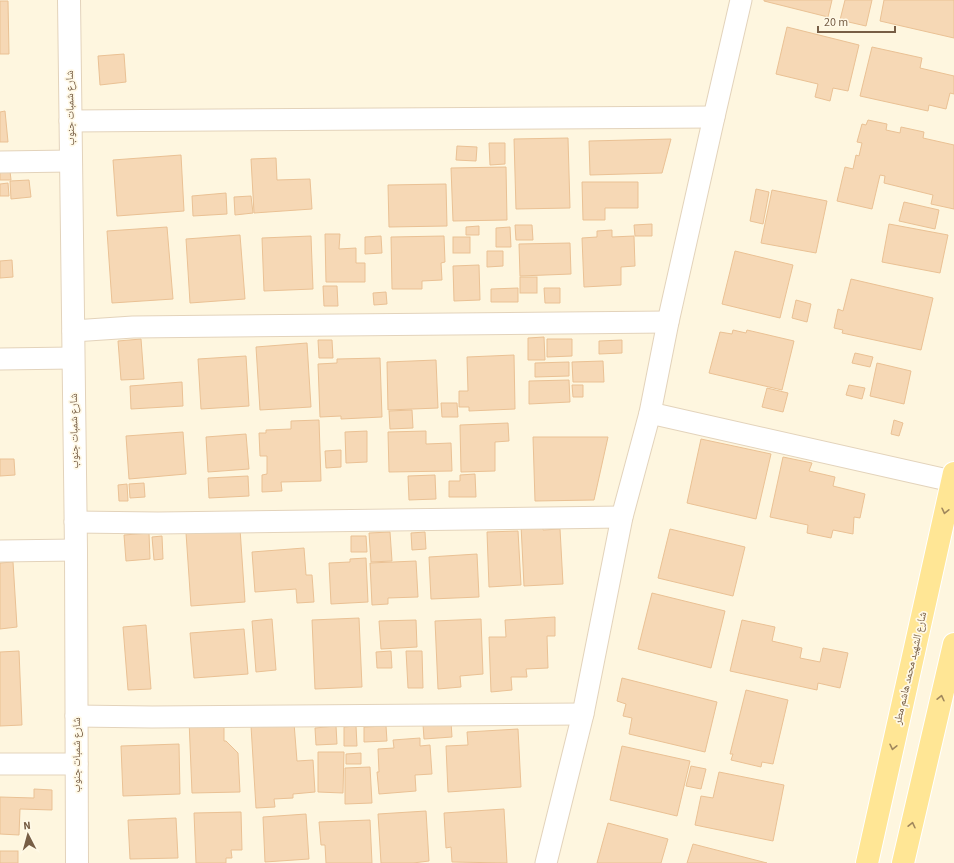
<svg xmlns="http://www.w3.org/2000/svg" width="954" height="863" viewBox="0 0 954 863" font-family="'Source Sans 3','Noto Naskh Arabic',sans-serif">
  <rect width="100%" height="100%" fill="#fef6df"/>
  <!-- building -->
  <g fill="#f6d8b5" stroke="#eac194">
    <path d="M764 0H832L828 17 764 1Z"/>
    <path d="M845 0H872L866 26 840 20Z"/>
    <path d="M884 0H954V38L880 21Z"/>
    <path d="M0 1H8L9 54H0Z"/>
    <path d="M787 27 859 45 848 91 833 88 830 101 815 97 818 84 776 74Z"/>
    <path d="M872 47 922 58 920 68 954 76V94L950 93 946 109 929 105 928 111 860 96Z"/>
    <path d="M124 54 126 82 100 85 98 56Z"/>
    <path d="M5 111 8 142H0V112Z"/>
    <path d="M868 120 887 124 886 130 900 133 901 127 924 132 923 138 954 145V209L931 204 933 195 884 183 885 176 880 175 872 209 837 201 845 167 853 169 856 155 859 156 862 143 857 142 862 124 866 125Z"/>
    <path d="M568 138 570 208 516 209 514 139Z"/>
    <path d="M671 139 662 173 590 175 589 141Z"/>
    <path d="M489 143H505V164L490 165Z"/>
    <path d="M457 146 477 147 476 161 456 160Z"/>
    <path d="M181 155 184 211 117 216 113 160Z"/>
    <path d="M276 158 277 180 310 179 312 209 254 213 251 159Z"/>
    <path d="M506 167 507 220 453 221 451 168Z"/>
    <path d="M0 171H10L11 180H0Z"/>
    <path d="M29 180 31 197 11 199 10 181Z"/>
    <path d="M582 182H638V208H605V220H583Z"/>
    <path d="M8 183 9 196H0V184Z"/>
    <path d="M446 184 447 226 389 227 388 185Z"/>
    <path d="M756 189 769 192 763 224 750 221Z"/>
    <path d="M772 190 827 201 816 253 761 243Z"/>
    <path d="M226 193 227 214 193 216 192 196Z"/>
    <path d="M251 196 253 213 235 215 234 197Z"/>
    <path d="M904 202 939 210 935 229 899 221Z"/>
    <path d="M652 224V236H635L634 225Z"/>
    <path d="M889 224 948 235 940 273 882 262Z"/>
    <path d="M515 225H532L533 240H516Z"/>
    <path d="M479 226V235H466V227Z"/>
    <path d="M167 227 173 299 112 303 107 231Z"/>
    <path d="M510 227 511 247H496V228Z"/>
    <path d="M612 230V237L634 236 635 266 621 267V285L584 287 582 238 597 237V231Z"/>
    <path d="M325 234H340L339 249 356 248V263H365V282H326Z"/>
    <path d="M240 235 245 299 190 303 186 239Z"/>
    <path d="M311 236 313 289 264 291 262 238Z"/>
    <path d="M381 236 382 253 365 254V237Z"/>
    <path d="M444 236 445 262 441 263 442 280 422 281V289H392L391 237Z"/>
    <rect x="453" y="237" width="17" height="16"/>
    <path d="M570 243 571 274 520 276 519 244Z"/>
    <path d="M487 251H503V266L487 267Z"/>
    <path d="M735 251 793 265 780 318 722 304Z"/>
    <path d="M12 260 13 277 0 278V261Z"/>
    <path d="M479 265 480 300 454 301 453 266Z"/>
    <rect x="520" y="277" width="17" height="16"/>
    <path d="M851 279 933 298 921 350 842 333 843 330 834 328 838 309 843 311Z"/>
    <path d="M323 286H337L338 306H324Z"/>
    <path d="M518 288V302H491V289Z"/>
    <path d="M544 288H560V303H545Z"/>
    <path d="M386 292 387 304 374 305 373 293Z"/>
    <path d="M796 300 811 304 807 322 792 318Z"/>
    <path d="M733 330 746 333 747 330 794 341 782 390 709 373 720 332 732 334Z"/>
    <path d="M544 337 545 360H528V338Z"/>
    <path d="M141 339 144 379 121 380 118 341Z"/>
    <path d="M547 339H572V356L547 357Z"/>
    <path d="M318 340H332L333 358H319Z"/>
    <path d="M622 340V353L599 354V341Z"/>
    <path d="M307 343 311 407 260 410 256 347Z"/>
    <path d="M855 353 873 357 870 367 852 363Z"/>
    <path d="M514 355 515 409 469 411V407H459V391H468L467 357Z"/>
    <path d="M246 356 249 406 201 409 198 359Z"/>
    <path d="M380 358 382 417 341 419V416L320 417 318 364 337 363V359Z"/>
    <path d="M436 360 438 408 388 410 387 362Z"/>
    <path d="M603 361 604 382H573L572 362Z"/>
    <path d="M569 362V376L535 377V363Z"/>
    <path d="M877 363 911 371 904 404 870 396Z"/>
    <path d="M569 380 570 402 529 404V381Z"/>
    <path d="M182 382 183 406 131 409 130 386Z"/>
    <path d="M572 385H583V397H573Z"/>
    <path d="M849 385 865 388 862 399 846 395Z"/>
    <path d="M767 388 788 393 783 412 762 407Z"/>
    <path d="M441 403H457L458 417H442Z"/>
    <path d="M412 410 413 428 390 429 389 411Z"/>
    <path d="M319 420 321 481 281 482 282 491 262 492V475L267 474V456H260L259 433H266V430L291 429V421Z"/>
    <path d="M894 420 903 423 899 436 891 434Z"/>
    <path d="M508 423 509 441 495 442V471L461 472 460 425Z"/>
    <path d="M367 431V462L346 463 345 432Z"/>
    <path d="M426 431V444L451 443 452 471 389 472 388 432Z"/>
    <path d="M183 432 186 474 129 479 126 436Z"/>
    <path d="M246 434 249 469 208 472 206 437Z"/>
    <path d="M533 437H608L594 500 535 501Z"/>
    <path d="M701 439 771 454 756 519 687 503Z"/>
    <path d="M341 450V467L326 468 325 451Z"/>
    <path d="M783 457 812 463 809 471 835 477 833 486 865 494 860 518 854 517 853 534 833 530 831 538 807 533 808 525 770 517Z"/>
    <path d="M0 459H14L15 475 0 476Z"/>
    <path d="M475 474 476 497H449V481H460V475Z"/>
    <path d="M435 475 436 499 409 500 408 476Z"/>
    <path d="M248 476 249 496 209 498 208 478Z"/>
    <path d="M144 483 145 497 130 498 129 484Z"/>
    <path d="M127 484 128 501H119L118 485Z"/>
    <path d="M543 523V530L560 529 563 584 524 586 521 525Z"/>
    <path d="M240 529 245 602 191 606 186 533Z"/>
    <path d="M670 529 745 547 733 596 658 578Z"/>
    <path d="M518 531 521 585 489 587 487 532Z"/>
    <path d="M390 532 392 561 371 562 369 533Z"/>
    <path d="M425 532 426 549 412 550 411 533Z"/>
    <path d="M149 533 150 559 126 561 124 535Z"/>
    <path d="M162 536 163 559 154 560 152 537Z"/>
    <path d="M351 536H366L367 552H351Z"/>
    <path d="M304 548 306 575H312L314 602 297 603 296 589 255 592 252 552Z"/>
    <path d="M477 554 479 597 431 599 429 557Z"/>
    <path d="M366 558 368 602 331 604 329 563 350 562V559Z"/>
    <path d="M416 561 418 597 388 598V604L372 605 370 563Z"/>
    <path d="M13 562 17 627 0 629V563Z"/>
    <path d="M652 593 725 611 711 668 638 649Z"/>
    <path d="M555 617V636H547L548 668 526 669 527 677H511L512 690 491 692 489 637H506L505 620Z"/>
    <path d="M359 618 362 687 315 689 312 620Z"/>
    <path d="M272 619 276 670 256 672 252 621Z"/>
    <path d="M481 619 483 674 460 676 461 687 438 689 435 621Z"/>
    <path d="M416 620 417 647 381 649 379 621Z"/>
    <path d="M742 620 775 627 772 641 802 648 800 658 820 662 823 648 848 653 840 688 818 683 817 690 730 671Z"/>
    <path d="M146 625 151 689 128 690 123 627Z"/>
    <path d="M244 629 248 674 194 678 190 633Z"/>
    <path d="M19 651 22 725 0 726V652Z"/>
    <path d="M391 651 392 668H377L376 652Z"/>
    <path d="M406 651H422L423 688H408Z"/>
    <path d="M622 678 717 702 705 752 629 734 632 718 623 716 626 704 617 701Z"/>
    <path d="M746 690 788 700 773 764 762 762 761 767 731 760 733 754H730Z"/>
    <path d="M224 719V741H226L238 753 240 792 192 793 189 720Z"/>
    <path d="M451 722 452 737 424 739 423 724Z"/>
    <path d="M294 723 297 761 313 760 315 792 293 794V798L274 799 275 807 256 808 251 726Z"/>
    <path d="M336 726 337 744 316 745 315 728Z"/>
    <path d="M356 726 357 746H344V727Z"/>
    <path d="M386 726 387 741 364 742V727Z"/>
    <path d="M518 729 521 787 448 792 446 746 468 745 467 732Z"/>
    <path d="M420 738V746L430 745 432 774 415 775 416 791 379 794 377 772H379L378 749 394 748 393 740Z"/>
    <path d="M179 744 180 794 123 796 121 746Z"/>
    <path d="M622 746 690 761 677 816 610 800Z"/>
    <path d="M318 752H344L343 793 318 792Z"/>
    <path d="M361 753V764H346V754Z"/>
    <path d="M691 766 706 769 701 789 686 786Z"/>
    <path d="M370 767 372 803 345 804V768Z"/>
    <path d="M719 772 784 785 773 841 695 825 701 796 713 798Z"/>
    <path d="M34 789 52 790V810L20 809 19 835 0 834V797L34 798Z"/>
    <path d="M504 809 507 863 452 862 451 847 446 848 444 813Z"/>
    <path d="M426 811 429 861 413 863H381L378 814Z"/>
    <path d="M241 812 242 850H231L232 858H226V863H196L194 813Z"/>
    <path d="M306 814 309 859 265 862 263 817Z"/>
    <path d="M176 818 178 858 130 859 128 820Z"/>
    <path d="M370 820 372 863H326L325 845H321L319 822Z"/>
    <path d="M608 823 668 839 661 863H597Z"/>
    <path d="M693 844 767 863H687Z"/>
    <rect x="0" y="851" width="18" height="12"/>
  </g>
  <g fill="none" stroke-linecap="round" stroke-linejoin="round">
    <!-- minor casing -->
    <g stroke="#e3d3bb" stroke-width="23">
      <g id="minor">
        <path d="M70 121 714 117"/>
        <path d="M0 162 71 161"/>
        <path d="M73 331 133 327 668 322"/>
        <path d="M0 359 73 358"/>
        <path d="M650 413 952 481"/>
        <path d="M75 522 158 523 622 517"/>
        <path d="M0 551 76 550"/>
        <path d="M76 716 152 717 583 714"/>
        <path d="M0 764H77"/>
        <path d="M546 863 583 714 622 517 650 413 668 322 714 117 741 0"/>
      </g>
    </g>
    <!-- tertiary casing -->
    <g stroke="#e3d3bb" stroke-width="24">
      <path id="tertiary" d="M69 0 76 550 77 863"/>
    </g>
    <!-- primary casing -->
    <g stroke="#fff" stroke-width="24">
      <g id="primary">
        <path d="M867 863 954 473"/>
        <path d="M903 863 954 644"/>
      </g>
    </g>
    <!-- minor -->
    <use href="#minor" stroke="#fff" stroke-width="21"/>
    <!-- tertiary -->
    <use href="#tertiary" stroke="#fff" stroke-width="22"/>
    <!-- primary -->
    <use href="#primary" stroke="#ffe695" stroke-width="22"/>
  </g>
  <!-- one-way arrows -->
  <defs><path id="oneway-chevron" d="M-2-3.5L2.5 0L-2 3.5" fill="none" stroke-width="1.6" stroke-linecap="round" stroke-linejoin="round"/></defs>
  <g stroke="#a0875d">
    <use href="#oneway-chevron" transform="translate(945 511) rotate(103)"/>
    <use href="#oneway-chevron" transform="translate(941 698) rotate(-77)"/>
    <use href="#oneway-chevron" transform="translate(893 747) rotate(103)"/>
    <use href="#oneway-chevron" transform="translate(912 825) rotate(-77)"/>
  </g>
  <g text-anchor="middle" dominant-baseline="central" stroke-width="3.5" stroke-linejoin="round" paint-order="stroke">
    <!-- street labels -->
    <g font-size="11" fill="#775e45" stroke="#fff9e7">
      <text transform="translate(70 108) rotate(-91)">شارع شمبات جنوب</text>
      <text transform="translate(74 431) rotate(-91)">شارع شمبات جنوب</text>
      <text transform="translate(910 668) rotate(-77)">شارع الشهيد محمد هاشم مطر</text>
      <text transform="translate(76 755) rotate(-90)">شارع شمبات جنوب</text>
    </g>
  </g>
  <!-- north arrow -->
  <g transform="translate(28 835) rotate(354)" stroke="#fff9e7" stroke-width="3" paint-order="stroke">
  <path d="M0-3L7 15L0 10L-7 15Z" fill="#775e45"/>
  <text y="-6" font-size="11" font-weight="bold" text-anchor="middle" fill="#775e45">N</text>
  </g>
  <!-- scale -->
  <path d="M818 26v6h77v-6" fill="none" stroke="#775e45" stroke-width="2"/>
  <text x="824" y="26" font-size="12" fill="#775e45" stroke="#fff9e7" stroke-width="3" paint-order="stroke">20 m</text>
</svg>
